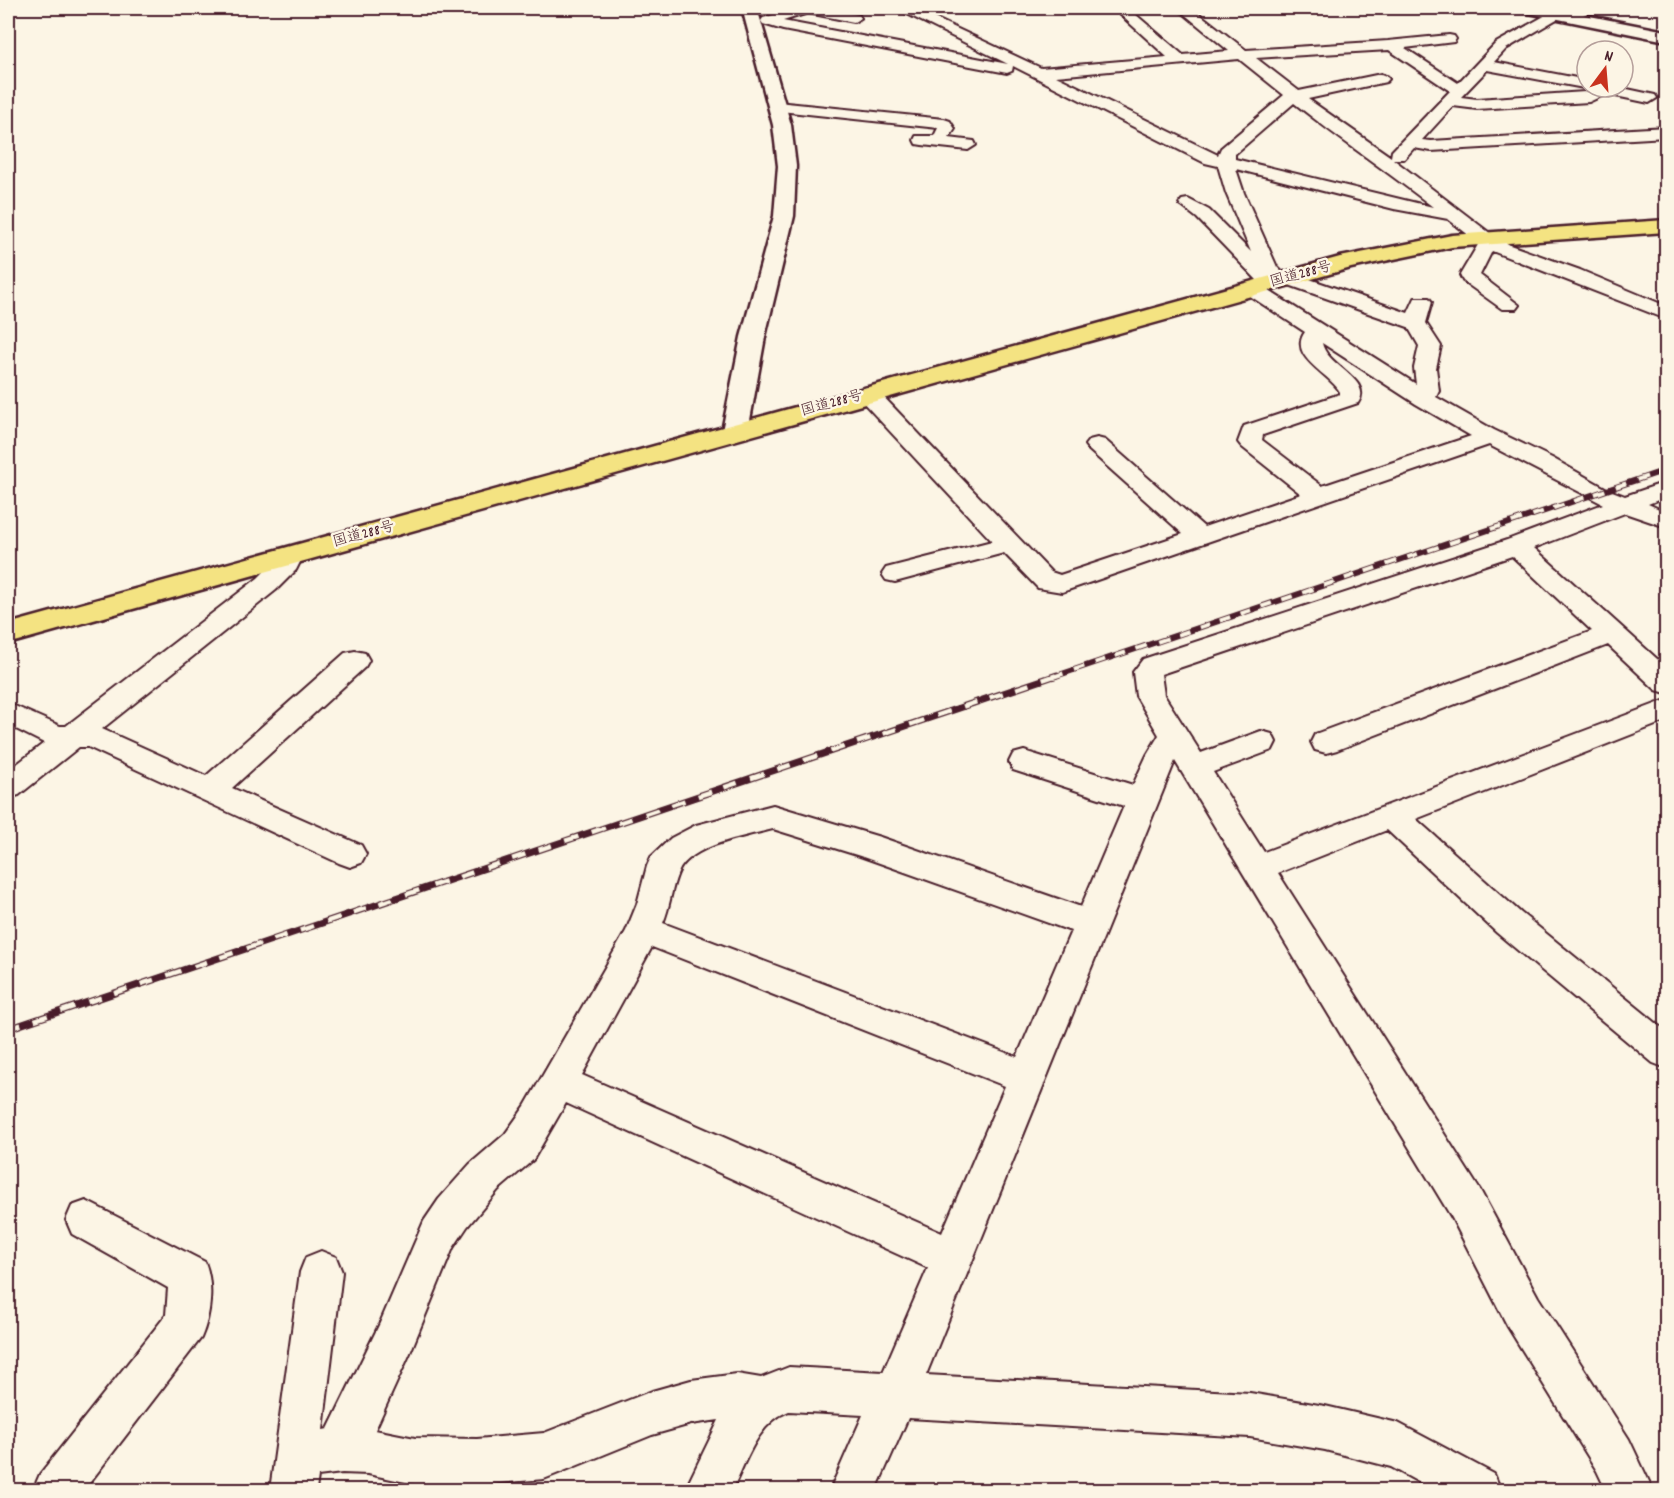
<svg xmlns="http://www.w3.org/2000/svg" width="1674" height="1498" viewBox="0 0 1674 1498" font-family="Dekko,'Klee One',sans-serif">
  <rect width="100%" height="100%" fill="#fcf5e5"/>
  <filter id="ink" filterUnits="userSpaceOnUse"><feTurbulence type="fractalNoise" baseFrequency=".0167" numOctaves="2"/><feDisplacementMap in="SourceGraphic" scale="12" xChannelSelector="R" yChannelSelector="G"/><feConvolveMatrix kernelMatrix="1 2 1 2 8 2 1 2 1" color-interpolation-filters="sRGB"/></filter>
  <g filter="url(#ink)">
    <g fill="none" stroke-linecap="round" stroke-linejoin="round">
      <!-- minor casing -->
      <g stroke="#4a1f2b" stroke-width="4">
        <g id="minor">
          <path d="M797 8H821L859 15 861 18 854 22 808 13 783 21 1008 64 895 8H913L1041 68 1167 57 1113 8H1128L1183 55 1229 51 1177 8H1192L1246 50 1388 41 1449 35 1454 36 1456 39 1454 42 1405 48 1458 83 1496 43 1557 9 1562 10 1564 13 1562 16 1506 49 1494 62 1587 80V87H1618L1655 95 1657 98 1649 103 1606 94 1589 102 1477 109 1453 106 1422 140 1431 141 1666 127V137L1431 151 1414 148 1404 159H1393L1491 234 1510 245 1580 270 1666 306V319L1492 251 1480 275 1519 305 1516 309H1502L1463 281 1460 275 1479 243 1448 219 1394 209 1236 169 1244 193 1277 267 1283 273 1295 274 1408 313 1415 298H1429L1432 302 1426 323 1441 346 1436 368 1439 391 1436 397 1494 430 1552 458 1607 489 1625 496 1666 482V497L1648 504 1666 512V527L1625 513 1534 548 1666 667V693L1656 690 1608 645 1337 750 1326 753 1315 750 1311 742 1315 734 1592 631 1512 556 1161 674 1164 695 1201 753 1261 731 1272 734 1276 742 1272 750 1213 772 1264 852 1666 700V721L1416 819 1521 913 1666 1031V1068L1653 1063 1497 933 1387 830 1278 873 1480 1190 1538 1297 1629 1439 1653 1490H1606L1597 1471 1508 1327 1452 1218 1175 761 926 1375 1250 1393 1325 1406 1398 1423 1494 1474 1501 1490H1433L1391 1467 1325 1450 1250 1437 908 1418 876 1490H830L863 1415 789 1411C757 1423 746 1462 732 1490H685L719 1420 691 1424 652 1435 544 1479 477 1485 415 1484 368 1474 342 1473 318 1476 316 1490H270L300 1272 306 1257 321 1251 336 1257 342 1272 323 1430 328 1429 380 1323 424 1221 439 1199 470 1164 505 1134 525 1106 626 931 637 904 647 866 651 857 671 838 696 825 773 805 880 837 1081 907 1124 806 1013 770 1009 762 1013 754 1024 751 1133 785 1147 755 1159 735 1136 696 1133 672 1143 659 1507 540 1603 504 1489 445 1062 592 1038 588 1004 553 895 582 886 580 882 574 886 568 992 541 860 399 857 394 860 389 868 387 876 389 1051 572 1060 575 1183 534 1089 450 1085 445 1089 440 1097 438 1105 440 1204 527 1301 494 1242 447 1238 442 1244 426 1340 394V392C1331 374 1287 357 1305 332L1244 292 1241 288 1244 284H1258L1416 384 1414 368 1419 346 1408 327 1286 284 1279 286 1269 281 1257 280 1197 218 1179 204 1182 200 1188 199 1209 210 1251 252 1226 193 1218 166 1205 163 1013 66 1012 71 1007 73 783 30 763 24 761 21 763 18ZM1389 50 1450 91 1392 151 1391 157 1308 99 1386 82 1389 79 1386 76 1381 74 1299 91 1256 58ZM1239 59 1284 95 1221 148 1218 155 1056 76ZM1487 70 1589 89V90L1585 92 1477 99 1461 97ZM1294 103C1339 139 1387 171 1433 207L1235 159V154ZM1322 343 1416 404 1471 436 1322 486 1262 440 1263 435 1358 403C1374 380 1326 366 1322 343ZM773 829 860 856 1071 931 1017 1057 663 923C670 907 671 889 678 873 689 845 746 836 773 829ZM652 947 1005 1086 942 1233 582 1075ZM566 1103 928 1268 883 1372 789 1367 761 1378 737 1374 691 1380 652 1391 544 1433 477 1439 415 1438 375 1430 410 1353 453 1248 467 1227 498 1190 533 1160Z"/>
          <path d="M1578 8H1596L1594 11 1569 20 1562 16Z"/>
          <path d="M777 102 944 119 950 121 955 129 949 138 974 141 976 145 968 150 922 145 916 144 914 140 916 136H934L938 128 771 110 769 107 771 104Z"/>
          <path d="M290 548 299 550 303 556 296 570 276 590 102 729 206 776 345 653 355 651 365 653 369 660 365 667 232 788 361 845 366 854 361 863 350 867 339 863 88 747H79L19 795 8 798V771L44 743 8 725V703L60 726H66L258 578 275 561 281 550Z"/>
          <path d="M86 1201 205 1262C214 1285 211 1315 201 1338L84 1490H33L40 1474 166 1315 168 1288 72 1234 66 1220 72 1206Z"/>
        </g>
      </g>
      <!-- tertiary casing -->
      <g stroke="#4a1f2b" stroke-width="5">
        <g id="tertiary">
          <path d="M742 8H757L791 125 796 166 794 216 765 337 748 431 744 436 735 439 726 436 722 431 741 337 774 216 778 166 773 125Z"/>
          <path d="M1521 8H1549L1666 31V41L1529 13Z"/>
        </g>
      </g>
      <!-- trunk casing -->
      <g stroke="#4a1f2b" stroke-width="5">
        <path id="trunk" d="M1666 220V232L1452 247 1351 268 8 644V624L1340 257 1452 235Z"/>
      </g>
      <!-- minor -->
      <use href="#minor" fill="#fcf5e5" fill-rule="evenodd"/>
      <!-- tertiary -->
      <use href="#tertiary" fill="#fcf5e5" fill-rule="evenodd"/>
      <!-- trunk -->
      <use href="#trunk" fill="#f4e382" fill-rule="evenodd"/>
      <!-- rail-far1 casing -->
      <g stroke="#4a1f2b" stroke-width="6">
        <path id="rail-far1" d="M1053 677 1666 470"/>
      </g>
      <!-- rail casing -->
      <g stroke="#4a1f2b" stroke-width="7">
        <path id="rail" d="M8 1029 1057 675"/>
      </g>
      <!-- rail-far1 -->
      <use href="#rail-far1" stroke="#fcf5e5" stroke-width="4" stroke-dasharray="11" stroke-linecap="butt"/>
      <!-- rail -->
      <use href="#rail" stroke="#fcf5e5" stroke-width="4.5" stroke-dasharray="14" stroke-linecap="butt"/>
    </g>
  </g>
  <g text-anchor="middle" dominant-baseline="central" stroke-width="5" stroke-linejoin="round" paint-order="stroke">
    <!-- far-street labels -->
    <g font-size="15" fill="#4a1f2b" stroke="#fcf5e5">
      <text transform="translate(1301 275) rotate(-15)">国道288号</text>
      <text transform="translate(832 404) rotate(-15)">国道288号</text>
      <text transform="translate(364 535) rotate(-15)">国道288号</text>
    </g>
  </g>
  <!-- margin -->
  <rect width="1674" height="1498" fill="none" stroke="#fcf5e5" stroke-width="30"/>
  <rect x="15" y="15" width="1644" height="1468" fill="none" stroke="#4a1f2b" stroke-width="2" filter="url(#ink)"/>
  <!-- north arrow -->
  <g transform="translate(1605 69) rotate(16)"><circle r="28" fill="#fcf5e5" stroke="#b59f9b" stroke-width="1.5"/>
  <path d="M0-4.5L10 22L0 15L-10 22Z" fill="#c8321e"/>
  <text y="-9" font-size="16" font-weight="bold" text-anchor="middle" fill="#4a1f2b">N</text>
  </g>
</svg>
